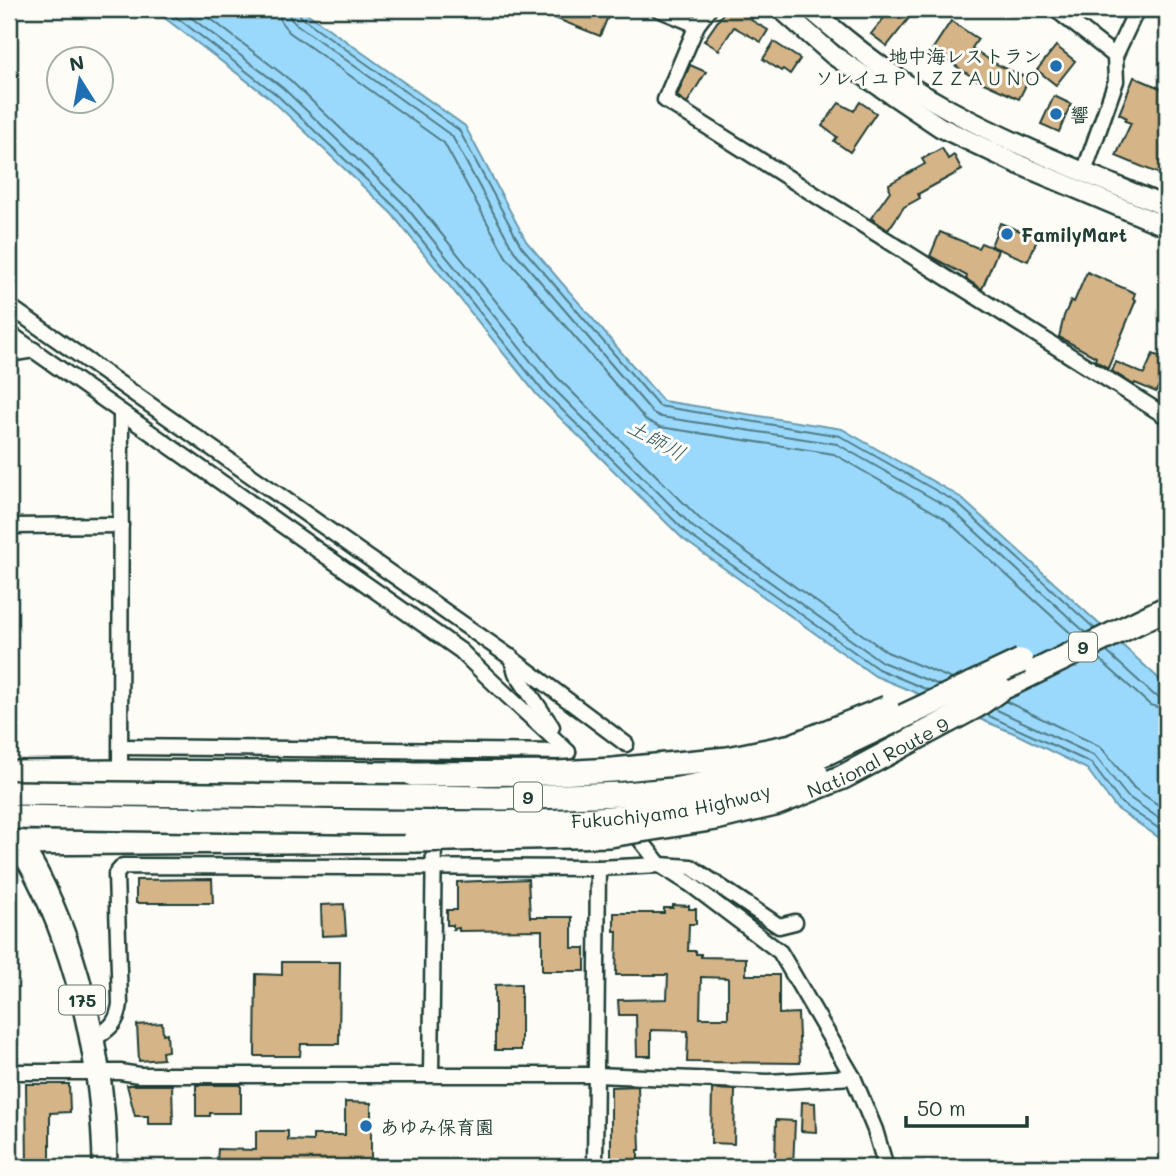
<svg xmlns="http://www.w3.org/2000/svg" width="1176" height="1176" viewBox="0 0 1176 1176" font-family="Mali,'Klee One',sans-serif">
  <rect width="100%" height="100%" fill="#fdfcf7"/>
  <filter id="ink" filterUnits="userSpaceOnUse"><feTurbulence type="fractalNoise" baseFrequency=".0143" numOctaves="2"/><feDisplacementMap in="SourceGraphic" scale="14" xChannelSelector="R" yChannelSelector="G"/><feConvolveMatrix kernelMatrix="1 2 1 2 8 2 1 2 1" color-interpolation-filters="sRGB"/></filter>
  <g filter="url(#ink)">
    <!-- water -->
    <path fill="#9bd9fc" stroke="#699bac" stroke-width="2" d="M153 9H301L465 126 526 241 663 401 842 429 960 497 1167 686V843L1116 808 1087 769 1016 734 875 676 683 539 537 395 392 214 272 100Z"/>
    <g fill="none" stroke-linecap="round" stroke-linejoin="round">
      <!-- shore -->
      <g stroke="#517b84" stroke-width="2">
        <path d="M166 9 277 95 397 209 542 390 688 534 878 669 928 690"/>
        <path d="M180 9 283 88 403 203 549 384 693 527 882 662 939 685"/>
        <path d="M198 9 290 80 410 195 557 377 700 519 887 652 952 679"/>
        <path d="M279 9 281 22 289 32 444 143 506 257 646 420 660 427 834 454 944 518 1076 638"/>
        <path d="M289 9 290 18 296 24 452 136 514 251 653 413 661 417 837 444 951 509 1086 633"/>
        <path d="M298 9 301 17 459 130 521 246 659 406 840 436 956 502 1095 629"/>
        <path d="M1107 652 1154 695 1167 699"/>
        <path d="M1097 657 1150 705 1167 710"/>
        <path d="M1005 701 1101 747 1134 788 1167 811"/>
        <path d="M995 709 1095 756 1127 796 1167 824"/>
        <path d="M987 715 1091 763 1121 803 1167 834"/>
      </g>
    </g>
    <!-- building -->
    <g fill="#d5b488" stroke="#1f3d34" stroke-width="2" fill-rule="evenodd">
      <path d="M532 9H597L609 14 600 36Z"/>
      <path d="M726 9H739L753 17 751 20 768 30 761 42 734 27 719 50 704 41Z"/>
      <path d="M891 9H916L887 46 871 34Z"/>
      <path d="M951 21 978 39 972 48 994 63 1029 79 1019 99 977 80 932 50Z"/>
      <path d="M774 42 800 59 790 74 783 69 781 71 763 59Z"/>
      <path d="M1056 46 1075 61 1056 85 1037 70Z"/>
      <path d="M690 65 706 72 687 103 677 96Z"/>
      <path d="M1134 77 1167 91V162L1162 175 1116 156 1131 123 1125 121 1127 118 1119 114Z"/>
      <path d="M1054 96 1071 104 1059 132 1041 124Z"/>
      <path d="M860 102 876 113 850 152 834 141 837 137 822 126 839 103 854 111Z"/>
      <path d="M942 148 948 159 954 155 962 170 918 194 920 198 904 207 888 230 871 218 890 191 889 184 925 164 922 159Z"/>
      <path d="M1000 223 1038 238 1028 261 991 246Z"/>
      <path d="M940 232 978 248 981 243 998 250 982 289 966 279 967 276 930 256Z"/>
      <path d="M1087 272 1135 293 1133 299 1136 300 1108 368 1095 360 1096 357 1059 337 1064 316 1071 300 1074 302Z"/>
      <path d="M1153 354 1167 360V376L1162 389 1158 387 1156 392 1135 383 1134 385 1112 371 1116 362 1144 374Z"/>
      <path d="M212 879 213 903H136V880Z"/>
      <path d="M528 879 530 917H572V948H585V971H542V930L459 931V928L453 929V925H447V910H457V882Z"/>
      <path d="M344 904 346 935 322 936 321 905Z"/>
      <path d="M673 905 689 906V909H696V924H689L688 951H696V954H701V957L746 958V975H779V1014L798 1013 800 1063 687 1062 688 1031 651 1030V1056H637L636 1015H619L618 1000 667 999 668 975H616L617 931H614V913H664V908H673ZM701 977 728 978V1018H700Z"/>
      <path d="M282 962H340L339 1044H301L300 1056H255L256 974 282 975Z"/>
      <path d="M521 984V1050H495V985Z"/>
      <path d="M162 1023 163 1034 167 1033 168 1051 162 1052 163 1059 139 1061 137 1025Z"/>
      <path d="M26 1084H69L70 1112 50 1113V1167H27Z"/>
      <path d="M127 1085H172L173 1124H148V1116H135Z"/>
      <path d="M196 1085H241V1113H210V1116H196Z"/>
      <path d="M638 1086 640 1150H638V1164H611V1087Z"/>
      <path d="M712 1089 735 1090 734 1144 711 1143Z"/>
      <path d="M345 1102 371 1103V1167H256V1162L217 1161 218 1149 256 1150V1131H288V1140L313 1141V1135H345Z"/>
      <path d="M802 1102 815 1103 816 1132 801 1131Z"/>
      <path d="M776 1120 795 1121 793 1167H775Z"/>
    </g>
    <g fill="none" stroke-linecap="round" stroke-linejoin="round">
      <!-- minor casing -->
      <g stroke="#1f3d34" stroke-width="19">
        <g id="minor">
          <path d="M658 9 697 25"/>
          <path d="M709 9 697 25 665 100 1167 417"/>
          <path d="M1055 9 1115 56"/>
          <path d="M1084 172 1116 81 1115 56 1137 9"/>
          <path d="M9 306 510 657 626 744"/>
          <path d="M9 333 461 651C495 686 533 718 568 752"/>
          <path d="M9 354 34 350"/>
          <path d="M9 526 121 525"/>
          <path d="M511 657 516 673 552 727"/>
          <path d="M121 747 568 752"/>
          <path d="M120 772 121 414"/>
          <path d="M631 828 660 865 690 884 780 952 853 1077 875 1130 886 1167"/>
          <path d="M93 1040C109 1028 117 1025 120 1004L116 874 123 866 598 868 660 865 691 867 779 926 795 922"/>
          <path d="M9 1072H120L139 1075H596L768 1082 853 1077"/>
          <path d="M431 1074 434 834"/>
          <path d="M595 1167 598 868"/>
        </g>
      </g>
      <!-- tertiary casing -->
      <g stroke="#1f3d34" stroke-width="23">
        <g id="tertiary">
          <path d="M781 9 833 55 940 127 1020 165 1167 227"/>
          <path d="M810 9C853 46 898 82 948 109 1018 147 1094 176 1167 207"/>
        </g>
      </g>
      <!-- trunk casing -->
      <g stroke="#1f3d34" stroke-width="28">
        <g id="trunk">
          <path d="M1000 689 1167 608"/>
          <path d="M9 773 120 772 413 774"/>
          <path d="M12 832C19 846 29 859 36 873 81 960 104 1070 105 1167"/>
          <path d="M9 843 415 840"/>
        </g>
      </g>
      <!-- minor -->
      <use href="#minor" stroke="#fdfcf7" stroke-width="14"/>
      <!-- tertiary -->
      <use href="#tertiary" stroke="#fdfcf7" stroke-width="18"/>
      <!-- trunk -->
      <use href="#trunk" stroke="#fdfcf7" stroke-width="23"/>
      <!-- trunk-bridge casing -->
      <g stroke="#1f3d34" stroke-width="28" stroke-linecap="butt">
        <g id="trunk-bridge">
          <path d="M413 774 558 773 613 770 728 759 792 746 887 708"/>
          <path d="M9 793 504 798 623 794 673 790 779 770 826 753 1021 661"/>
          <path id="s1" d="M9 817C127 819 246 820 365 822 516 823 673 830 816 773"/>
          <path id="s2" d="M415 840 610 835 716 818 775 804 843 777 976 706 1000 689"/>
        </g>
      </g>
      <!-- trunk-bridge -->
      <use href="#trunk-bridge" stroke="#fdfcf7" stroke-width="23"/>
    </g>
  </g>
  <!-- markers -->
  <g fill="#1f6fb2" stroke="#fdfcf7" stroke-width="2.5">
    <circle cx="1056" cy="66" r="7"/>
    <circle cx="1056" cy="114" r="7"/>
    <circle cx="1007" cy="234" r="7"/>
    <circle cx="366" cy="1126" r="7"/>
  </g>
  <g text-anchor="middle" dominant-baseline="central" stroke-width="6" stroke-linejoin="round" paint-order="stroke">
    <!-- shield labels -->
    <g fill="#fdfcf7" stroke="#62766e" stroke-width="2">
      <rect x="1069" y="632.5" width="28" height="29" rx="5"/>
      <rect x="514" y="782.5" width="28" height="29" rx="5"/>
      <rect x="59" y="985.5" width="46" height="29" rx="5"/>
    </g>
    <g font-size="18" font-weight="bold" fill="#1f3d34">
      <text x="1083" y="647">9</text>
      <text x="528" y="797">9</text>
      <text x="82" y="1000">175</text>
    </g>
    <!-- poi labels -->
    <g font-size="19" font-weight="bold" fill="#1f3d34" stroke="#fdfcf7" text-anchor="start">
      <text x="1042" y="55" text-anchor="end">地中海レストラン<tspan x="1042" dy="22">ソレイユＰＩＺＺＡＵＮＯ</tspan></text>
      <text x="1070" y="114">響</text>
      <text x="1021" y="234">FamilyMart</text>
      <text x="380" y="1126">あゆみ保育園</text>
    </g>
    <!-- street labels -->
    <g font-size="19" fill="#1f3d34" stroke="#fdfcf7">
      <text stroke="none"><textPath href="#s2" startOffset="476">National Route 9</textPath></text>
      <text stroke="none"><textPath href="#s1" startOffset="663">Fukuchiyama Highway</textPath></text>
    </g>
    <!-- water labels -->
    <g font-size="21" font-style="italic" fill="#385c5c" stroke="#fdfcf7">
      <text transform="translate(657 439) rotate(29)">土師川</text>
    </g>
  </g>
  <!-- margin -->
  <rect width="1176" height="1176" fill="none" stroke="#fdfcf7" stroke-width="35"/>
  <rect x="18" y="18" width="1141" height="1141" fill="none" stroke="#1f3d34" stroke-width="2.5" filter="url(#ink)"/>
  <!-- north arrow -->
  <g transform="translate(80 80) rotate(349)"><circle r="33" fill="#fdfcf7" stroke="#a4b0a9" stroke-width="2"/>
  <path d="M0-5L12 26L0 18L-12 26Z" fill="#1f6fb2"/>
  <text y="-10" font-size="19" font-weight="bold" text-anchor="middle" fill="#1f3d34">N</text>
  </g>
  <!-- scale -->
  <path d="M906 1116v10h121v-10" fill="none" stroke="#1f3d34" stroke-width="3.5"/>
  <text x="917" y="1116" font-size="21" fill="#1f3d34" stroke="#fdfcf7" stroke-width="5" paint-order="stroke">50 m</text>
</svg>
